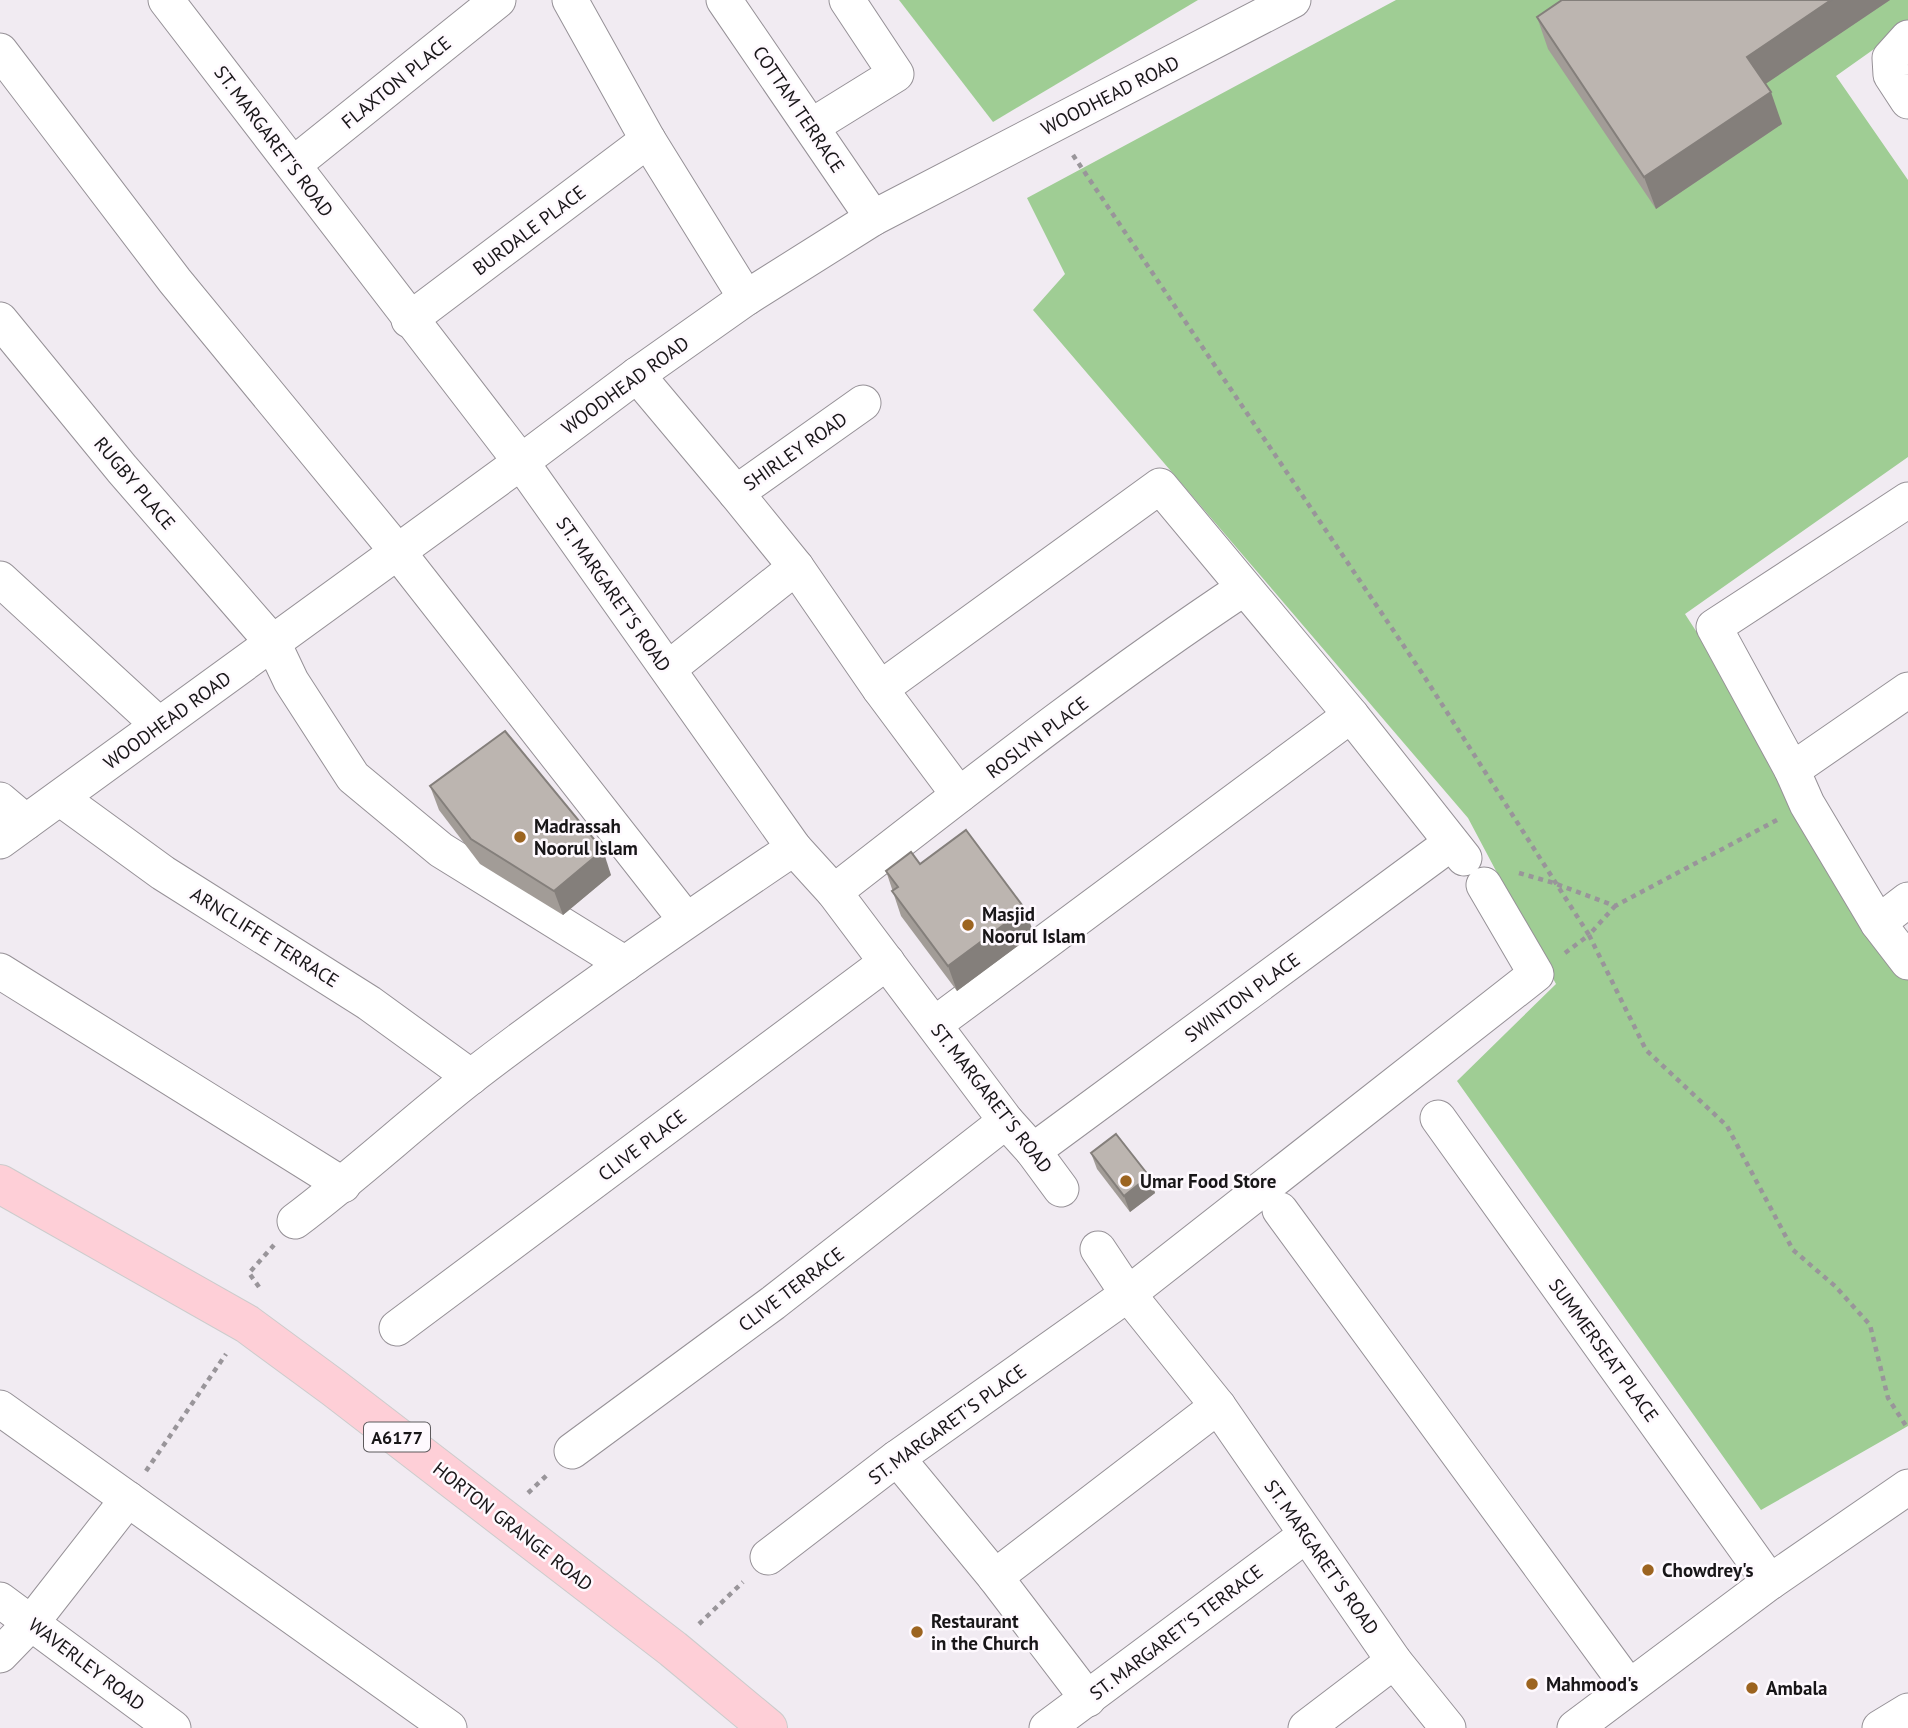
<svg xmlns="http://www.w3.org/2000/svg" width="1908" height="1728" viewBox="0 0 1908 1728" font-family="'PT Sans',sans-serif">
  <rect width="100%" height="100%" fill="#f1ebf2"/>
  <!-- grass -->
  <g fill="#9fcd94">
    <path d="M899 0H1198L993 122Z"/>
    <path d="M1396 0H1908V25L1836 76 1908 180V457L1685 614 1908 959V1426L1761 1510 1457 1081 1556 984 1468 818 1033 310 1065 274 1027 198Z"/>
  </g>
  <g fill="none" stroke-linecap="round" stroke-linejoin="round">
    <!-- minor casing -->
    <g stroke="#969197" stroke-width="37">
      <g id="minor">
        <path d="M166 0 521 462 794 848 834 892 1006 1121 1033 1151 1061 1189"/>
        <path d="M570 0 648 140 746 298"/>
        <path d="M724 0 873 218"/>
        <path d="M1908 38 1890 58 1891 75 1908 101"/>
        <path d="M0 51 175 281 397 551 686 920"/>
        <path d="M812 126 896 74 847 0"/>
        <path d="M294 164 498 0"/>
        <path d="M0 320 122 469 273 643 291 681 353 777 441 850 625 964"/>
        <path d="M409 320 648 140"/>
        <path d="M637 375 736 493"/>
        <path d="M863 403 736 493 796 567 880 689 959 795"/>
        <path d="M1908 500 1714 627 1792 770 1807 804 1878 923 1908 962"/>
        <path d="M0 579 159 725"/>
        <path d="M668 669 796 567"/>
        <path d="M880 689 1160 486 1351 715 1464 858"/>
        <path d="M1792 770 1908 690"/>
        <path d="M60 798 163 873 369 1003 471 1077"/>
        <path d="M0 800 26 822"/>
        <path d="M0 841 521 462 637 375 746 298 873 218 1293 0"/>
        <path d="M834 892C968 788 1102 682 1244 588"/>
        <path d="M1878 923 1908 900"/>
        <path d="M0 971 343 1185"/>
        <path d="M935 1024 1351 715"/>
        <path d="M1438 1118 1770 1582"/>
        <path d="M1033 1151 1451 843"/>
        <path d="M1280 1210 1629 1687"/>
        <path d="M295 1221C356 1175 412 1123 472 1076 576 996 685 921 794 848"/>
        <path d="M1098 1249 1128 1294 1218 1406 1394 1661 1448 1728"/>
        <path d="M397 1328 887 962"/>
        <path d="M0 1408 449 1728"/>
        <path d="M572 1451 773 1303 1006 1121"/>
        <path d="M897 1458 995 1577 1088 1699"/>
        <path d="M768 1557 897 1458 1128 1294 1536 974 1484 885"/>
        <path d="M995 1577 1218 1406"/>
        <path d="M0 1600 173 1728"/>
        <path d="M0 1655 32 1622 128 1499"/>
        <path d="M1047 1728 1306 1535"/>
        <path d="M1306 1728 1394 1661"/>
        <path d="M1575 1728 1770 1582 1908 1487"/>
        <path d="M1880 1728 1908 1711"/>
      </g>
    </g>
    <!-- major casing -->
    <g stroke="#ccc" stroke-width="40">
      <path id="major" d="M0 1184 247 1324 334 1388 673 1649 768 1728"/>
    </g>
    <!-- path -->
    <g stroke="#99959a" stroke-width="4.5" stroke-dasharray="5 5" stroke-linecap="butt">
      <path d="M1073 155 1422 673 1589 935 1615 906"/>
      <path d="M1519 873 1554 883 1615 906 1777 820"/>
      <path d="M1565 953 1589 935 1646 1050 1727 1126 1793 1250 1835 1286 1870 1325 1888 1398 1908 1429"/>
      <path d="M259 1287 249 1273 274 1245"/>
      <path d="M146 1471 226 1354"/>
      <path d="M528 1493 547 1475"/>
      <path d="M699 1624 743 1582"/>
    </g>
    <!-- minor -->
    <use href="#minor" stroke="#fff" stroke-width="35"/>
    <!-- major -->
    <use href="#major" stroke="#fecfd7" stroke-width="38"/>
  </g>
  <!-- wall -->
  <g fill="#a29c97">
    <path d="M1562 0H1890L1765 84 1782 124 1656 209 1548 49 1537 17Z"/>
    <path d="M430 786 611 875 563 915 480 864 439 810Z"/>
    <path d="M920 864 1034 934 957 991 901 916 886 871Z"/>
    <path d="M1091 1153 1149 1176 1155 1193 1130 1212 1097 1169Z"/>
  </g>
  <!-- shaded-wall -->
  <g fill="#847f7b">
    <path d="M1831 0H1890L1758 89 1747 57Z"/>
    <path d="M1771 92 1782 124 1656 209 1644 177Z"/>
    <path d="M603 850 611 875 563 915 554 891Z"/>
    <path d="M1025 909 1034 934 957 991 948 966Z"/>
    <path d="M1149 1176 1155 1193 1130 1212 1124 1196Z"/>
  </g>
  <!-- building -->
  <g fill="#bcb5b0" stroke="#847f7b" stroke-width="2">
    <path d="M1562 0H1831L1747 57 1771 92 1644 177 1537 17Z"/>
    <path d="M505 731 603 850 554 891 471 839 430 786Z"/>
    <path d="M966 830 1025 909 948 966 892 891 898 887 886 871 911 852 920 864Z"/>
    <path d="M1116 1134 1149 1176 1124 1196 1091 1153Z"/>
  </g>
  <!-- markers -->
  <g fill="#9c6420" stroke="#fef9fe" stroke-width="2.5">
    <circle cx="520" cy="837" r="7"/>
    <circle cx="968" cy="925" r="7"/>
    <circle cx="1126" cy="1181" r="7"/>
    <circle cx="1648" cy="1570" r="7"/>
    <circle cx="917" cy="1632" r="7"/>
    <circle cx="1532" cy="1684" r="7"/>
    <circle cx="1752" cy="1688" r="7"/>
  </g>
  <g text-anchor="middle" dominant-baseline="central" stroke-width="5" stroke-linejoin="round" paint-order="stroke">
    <!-- shield labels -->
    <rect fill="#fef9fe" stroke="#5d5a5d" stroke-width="2" x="364" y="1422.5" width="66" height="29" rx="5"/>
    <g font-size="18" font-weight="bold" fill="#181618">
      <text x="397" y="1437">A6177</text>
    </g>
    <!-- street labels -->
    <g font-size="19" fill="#181618" stroke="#fef9fe">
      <text transform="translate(396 82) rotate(-39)">FLAXTON PLACE</text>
      <text transform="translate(1110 95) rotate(-27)">WOODHEAD ROAD</text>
      <text transform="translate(799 109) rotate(56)">COTTAM TERRACE</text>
      <text transform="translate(274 141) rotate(53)">ST. MARGARET'S ROAD</text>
      <text transform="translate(529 230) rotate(-37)">BURDALE PLACE</text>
      <text transform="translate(625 385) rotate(-36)">WOODHEAD ROAD</text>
      <text transform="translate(795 451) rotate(-35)">SHIRLEY ROAD</text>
      <text transform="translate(135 483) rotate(50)">RUGBY PLACE</text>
      <text transform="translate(614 594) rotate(55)">ST. MARGARET'S ROAD</text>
      <text transform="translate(167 720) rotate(-36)">WOODHEAD ROAD</text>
      <text transform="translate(1037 737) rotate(-37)">ROSLYN PLACE</text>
      <text transform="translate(265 937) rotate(32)">ARNCLIFFE TERRACE</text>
      <text transform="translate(1242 997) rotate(-36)">SWINTON PLACE</text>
      <text transform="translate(992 1098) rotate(52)">ST. MARGARET'S ROAD</text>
      <text transform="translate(642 1145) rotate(-37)">CLIVE PLACE</text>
      <text transform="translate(791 1289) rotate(-37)">CLIVE TERRACE</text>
      <text transform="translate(1604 1350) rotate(54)">SUMMERSEAT PLACE</text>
      <text transform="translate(947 1424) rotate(-36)">ST. MARGARET'S PLACE</text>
      <text transform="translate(513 1526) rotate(38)">HORTON GRANGE ROAD</text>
      <text transform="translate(1322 1557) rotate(55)">ST. MARGARET'S ROAD</text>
      <text transform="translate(1176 1632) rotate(-37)">ST. MARGARET'S TERRACE</text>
      <text transform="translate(87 1664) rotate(37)">WAVERLEY ROAD</text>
    </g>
    <!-- poi labels -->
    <g font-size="19" font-weight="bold" fill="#181618" stroke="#fef9fe" text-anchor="start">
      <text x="534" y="826">Madrassah<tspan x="534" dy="22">Noorul Islam</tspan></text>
      <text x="982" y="914">Masjid<tspan x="982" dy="22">Noorul Islam</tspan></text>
      <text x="1140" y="1181">Umar Food Store</text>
      <text x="1662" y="1570">Chowdrey's</text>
      <text x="931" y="1621">Restaurant<tspan x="931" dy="22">in the Church</tspan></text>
      <text x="1546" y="1684">Mahmood's</text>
      <text x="1766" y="1688">Ambala</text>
    </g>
  </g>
</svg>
